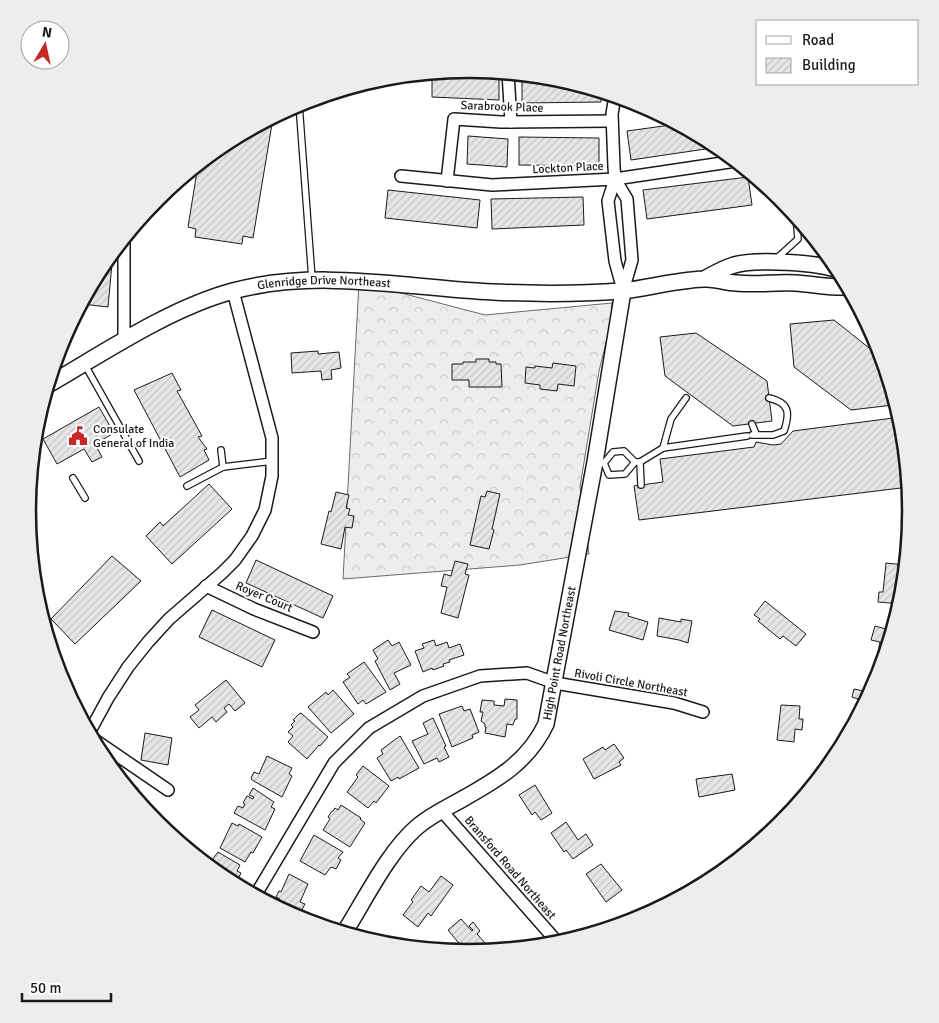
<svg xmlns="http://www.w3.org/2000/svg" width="939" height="1023" viewBox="0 0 939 1023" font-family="Signika,sans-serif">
  <defs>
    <pattern id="forest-crowns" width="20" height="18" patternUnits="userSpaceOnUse" patternTransform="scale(1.25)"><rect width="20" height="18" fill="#ededed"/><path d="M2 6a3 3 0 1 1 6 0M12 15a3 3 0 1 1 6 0" fill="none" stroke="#cbcbcb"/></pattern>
    <pattern id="building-hatch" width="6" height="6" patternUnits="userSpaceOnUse" patternTransform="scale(1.25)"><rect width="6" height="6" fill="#e6e6e6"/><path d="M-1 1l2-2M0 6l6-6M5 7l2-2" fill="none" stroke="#c5c5c5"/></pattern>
  </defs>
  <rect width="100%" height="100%" fill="#fff"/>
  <!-- forest -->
  <path fill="url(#forest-crowns)" stroke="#6a6a6a" d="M359 282 485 315 612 303 611 322 599 371 580 487 589 554 520 565 343 579Z"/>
  <!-- building -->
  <g fill="url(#building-hatch)" stroke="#1a1a1a">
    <path d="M455 71 499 73V100L432 97V73Z"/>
    <path d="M522 76 556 78 601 92V102L522 103Z"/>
    <path d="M273 118 253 238 243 236 242 244 195 237 196 229 188 227 198 165 224 144Z"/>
    <path d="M678 124 719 147 631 160 627 131Z"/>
    <path d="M468 136 508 139 507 167 467 164Z"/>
    <path d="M519 137 599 138V166L519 165Z"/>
    <path d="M748 177 752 205 647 219 643 190Z"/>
    <path d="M388 190 480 200 477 228 385 218Z"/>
    <path d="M583 197 584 225 492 229 491 199Z"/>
    <path d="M113 253 108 307 82 304 102 266Z"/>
    <path d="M834 320 883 359 890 381 893 405 851 410 794 367 790 324Z"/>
    <path d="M696 333 767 381 772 421 733 426 665 376 660 337Z"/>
    <path d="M318 351V354L339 352 341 368 331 370 332 379 322 380 321 371 292 373 291 353Z"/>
    <path d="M476 359H489V362H496V364H501L502 387H469V380H452V364H463V362H476Z"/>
    <path d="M553 363 576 366 574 386 558 384 557 391 540 389V385L525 383 526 367 535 368V366L552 368Z"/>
    <path d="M172 373 181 390 177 391 202 436 198 437 207 449 204 450 209 460 180 477 134 390Z"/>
    <path d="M99 407 114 433 95 444 102 457 92 462 84 449 57 464 43 439Z"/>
    <path d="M901 417 903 426 909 487 639 520 634 486 663 482 660 459 754 447 756 442 773 445 781 444 793 431Z"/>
    <path d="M209 484 232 509 172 564 146 536 160 522 163 526Z"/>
    <path d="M487 491 500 494 492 529 494 530 489 549 470 545 481 496 485 497Z"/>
    <path d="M336 492 349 495 346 508 350 509 348 515 354 516 352 528 345 527 341 549 321 544 329 511 331 512Z"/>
    <path d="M112 556 141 581 75 644 51 619Z"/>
    <path d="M256 560 333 596 323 618 246 583Z"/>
    <path d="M455 561 468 564 465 574 469 575 458 618 441 613 447 587 441 586 444 574 451 576Z"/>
    <path d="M886 563 905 565 903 582H904L901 604 878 602 879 592H883Z"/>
    <path d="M765 601 806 634 796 646 783 636 780 639 758 621 760 619 754 615Z"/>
    <path d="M212 610 275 640 262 667 199 637Z"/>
    <path d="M615 611 629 613 628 616 648 622 643 640 609 630Z"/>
    <path d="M659 618 681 622V619L692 621 688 643 679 640 657 636Z"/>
    <path d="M875 626 893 631 883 664 876 662 880 642 871 640Z"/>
    <path d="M388 640 392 646 399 642 411 665 394 673 400 684 390 690 375 661 378 659 373 650Z"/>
    <path d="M434 640 436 646 447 642 449 648 460 644 464 655 449 660 450 662 443 664 444 666 433 670 432 668 423 672 415 651 424 648 422 644Z"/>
    <path d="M364 662 386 692 366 704 363 700 358 704 343 682 350 677 347 674Z"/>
    <path d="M872 679 878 680 862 710 856 709 858 699 852 697 854 689 864 691 865 685 871 686Z"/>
    <path d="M226 680 245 703 235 711 229 704 224 708 227 712 216 722 212 717 199 728 190 717 199 710 195 705Z"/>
    <path d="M333 690 354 714 331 733 308 707 326 692 328 695Z"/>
    <path d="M505 699 517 700V719H515L513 725 507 724 505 737 485 733 486 727H485V724L481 721 483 712H480L482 700 494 701V705L504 706Z"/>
    <path d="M781 705 800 706 799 719H803L802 730 795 729 794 742 777 740Z"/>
    <path d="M462 706 464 711 470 709 479 732 472 735 473 738 452 747 439 714Z"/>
    <path d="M301 713 328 737 320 746 319 745 307 759 288 742 293 736 288 732 293 727 291 725 295 721 293 720 299 714Z"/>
    <path d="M433 718 446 746 444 747 449 757 439 762 437 758 424 764 412 741 428 734 423 723Z"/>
    <path d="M145 733 172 738 168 765 141 760Z"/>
    <path d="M400 736 419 768 399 779 398 777 391 781 377 758 383 754 381 750Z"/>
    <path d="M614 744 624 758 619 762 621 765 594 779 583 759 603 747 605 750Z"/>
    <path d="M267 756 292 768 289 774 292 776 282 797 252 780 251 778 254 772 259 774Z"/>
    <path d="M363 766 389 786 376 803 374 801 368 808 347 792 358 777 356 775Z"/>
    <path d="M732 774 735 790 699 797 696 779Z"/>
    <path d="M535 785 552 813 541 820 535 812 532 815 519 795Z"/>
    <path d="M126 786 138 788 136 799Z"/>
    <path d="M253 788 274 802 271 807 275 809 265 830 234 813 238 806 243 808 245 804 243 803 247 796 253 799 254 797 249 795Z"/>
    <path d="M341 805 361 818 360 819 365 823 350 847 323 830 330 819 328 817 332 811H333L335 808 338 810Z"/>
    <path d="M566 822 578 840 586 834 593 845 573 859 566 850 564 852 551 833Z"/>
    <path d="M232 823 238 826 239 824 262 837 253 853 251 852 245 862 220 848Z"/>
    <path d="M314 835 343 852 338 858 341 860 336 869 331 867 325 875 300 861Z"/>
    <path d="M218 852 240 865 237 871 241 873 235 885 224 879 208 865Z"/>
    <path d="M601 864 622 890 606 902 586 874Z"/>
    <path d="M289 874 308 884 300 902 305 904 299 915 294 912 293 914 276 905 280 899 276 897 279 891 281 892Z"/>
    <path d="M441 876 453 885 431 916 428 913 418 927 403 915 413 902 411 900 421 886 429 892Z"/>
    <path d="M642 908 647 914 644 917 632 922 630 919Z"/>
    <path d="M461 919 472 931 473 930 469 926 473 922 480 931 477 934 485 943 474 953H462L459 949 462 947 448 930Z"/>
  </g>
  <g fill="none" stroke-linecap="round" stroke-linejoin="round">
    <!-- lane casing -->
    <g stroke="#1a1a1a" stroke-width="8">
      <g id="lane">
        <path d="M299 104 312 279"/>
        <path d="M776 259 798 239 796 216"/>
        <path d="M867 321 868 327 871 329"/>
        <path d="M85 365 139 461"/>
        <path d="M752 424 756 434"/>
        <path d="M752 435H773L784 431C790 413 790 403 769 398"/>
        <path d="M663 448 747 436"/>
        <path d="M221 450 223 467"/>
        <path d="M640 462 641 485"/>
        <path d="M604 463 609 475 625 474 635 462H640L663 448 671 419 686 398"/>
        <path d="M604 463 613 452 624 451 635 462"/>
        <path d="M73 478 85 498"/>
        <path d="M187 486 223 467 273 461"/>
      </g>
    </g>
    <!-- street casing -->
    <g stroke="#1a1a1a" stroke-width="14">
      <g id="street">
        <path d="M508 73 511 122"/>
        <path d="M615 96 612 114 614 167 615 179 627 199 632 260 623 291"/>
        <path d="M401 176 492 185 615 179 736 161"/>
        <path d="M615 179 608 201 615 261 623 290"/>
        <path d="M447 181 454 119 501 122 612 121"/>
        <path d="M124 341V239"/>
        <path d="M206 586 254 609 313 632"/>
        <path d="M89 733 108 698 128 667 148 642 169 619 222 573 235 560 252 536 265 510 272 476V438L233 291"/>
        <path d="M92 738 168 790"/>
        <path d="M441 810 559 944"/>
        <path d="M255 896 334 763 369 728 423 696 480 676 527 673 555 683 674 703 703 712"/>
      </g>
    </g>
    <!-- secondary casing -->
    <g stroke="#1a1a1a" stroke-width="18">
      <g id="secondary">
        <path d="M706 278C715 273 724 268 734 265 756 259 819 262 840 271"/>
        <path id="s1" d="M48 385C105 352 170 308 233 291 319 268 406 288 493 292 536 294 579 294 622 291 649 288 676 280 704 279 714 278 726 283 736 283 756 285 775 282 795 283 813 284 830 288 848 287"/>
        <path id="s2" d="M344 933C365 900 388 852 417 827 432 814 449 807 466 797 500 778 529 760 546 724L595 462 623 291"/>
      </g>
    </g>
    <!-- lane -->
    <use href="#lane" stroke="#fff" stroke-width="5.5"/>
    <!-- street -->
    <use href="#street" stroke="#fff" stroke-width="11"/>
    <!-- secondary -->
    <use href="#secondary" stroke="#fff" stroke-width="15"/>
  </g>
  <!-- icons -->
  <defs>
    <g id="civic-bare" transform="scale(1.5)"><path d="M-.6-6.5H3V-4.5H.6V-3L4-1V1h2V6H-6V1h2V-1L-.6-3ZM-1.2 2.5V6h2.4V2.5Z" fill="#c62828" stroke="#fff" stroke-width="2.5" paint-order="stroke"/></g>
  </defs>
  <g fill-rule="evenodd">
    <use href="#civic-bare" x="78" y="436"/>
  </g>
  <g text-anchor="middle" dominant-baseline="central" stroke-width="4" stroke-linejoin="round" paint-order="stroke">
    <!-- street labels -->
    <g font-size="12" fill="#1a1a1a" stroke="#fff">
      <text transform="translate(502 107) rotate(2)">Sarabrook Place</text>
      <text transform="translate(568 168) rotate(-3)">Lockton Place</text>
      <text stroke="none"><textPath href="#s1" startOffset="300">Glenridge Drive Northeast</textPath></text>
      <text transform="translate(264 597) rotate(23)">Royer Court</text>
      <text stroke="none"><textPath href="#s2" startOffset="369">High Point Road Northeast</textPath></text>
      <text transform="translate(631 683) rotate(10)">Rivoli Circle Northeast</text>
      <text transform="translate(510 868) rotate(49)">Bransford Road Northeast</text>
    </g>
    <!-- poi labels -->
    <g font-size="12" fill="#1a1a1a" stroke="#fff" text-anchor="start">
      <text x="93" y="429">Consulate<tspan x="93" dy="14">General of India</tspan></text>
    </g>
  </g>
  <!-- crop -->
  <path d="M0 0H939V1023H0ZM36 511a433 433 0 1 1 866 0a433 433 0 1 1-866 0Z" fill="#ededed" fill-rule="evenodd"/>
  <path fill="none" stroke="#1a1a1a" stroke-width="2.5" d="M36 511a433 433 0 1 1 866 0a433 433 0 1 1-866 0Z"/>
  <!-- legend -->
  <rect x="756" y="20" width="162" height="65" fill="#ffffff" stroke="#a3a3a3"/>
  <rect x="766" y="36" width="25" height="8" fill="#ffffff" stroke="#a3a3a3"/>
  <text x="802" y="45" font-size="15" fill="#1a1a1a">Road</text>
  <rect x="766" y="58" width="25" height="15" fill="url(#building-hatch)" stroke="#a3a3a3"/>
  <text x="802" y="70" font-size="15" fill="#1a1a1a">Building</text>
  <!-- north arrow -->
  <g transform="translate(45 45) rotate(9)"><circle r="24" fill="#ffffff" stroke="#a3a3a3"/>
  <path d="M0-4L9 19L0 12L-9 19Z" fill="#c62828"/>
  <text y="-8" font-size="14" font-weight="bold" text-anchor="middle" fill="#1a1a1a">N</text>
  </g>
  <!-- scale -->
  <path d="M22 993v8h89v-8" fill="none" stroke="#1a1a1a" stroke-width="2.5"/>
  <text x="30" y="993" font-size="15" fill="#1a1a1a" stroke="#ffffff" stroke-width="4" paint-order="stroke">50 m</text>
</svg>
